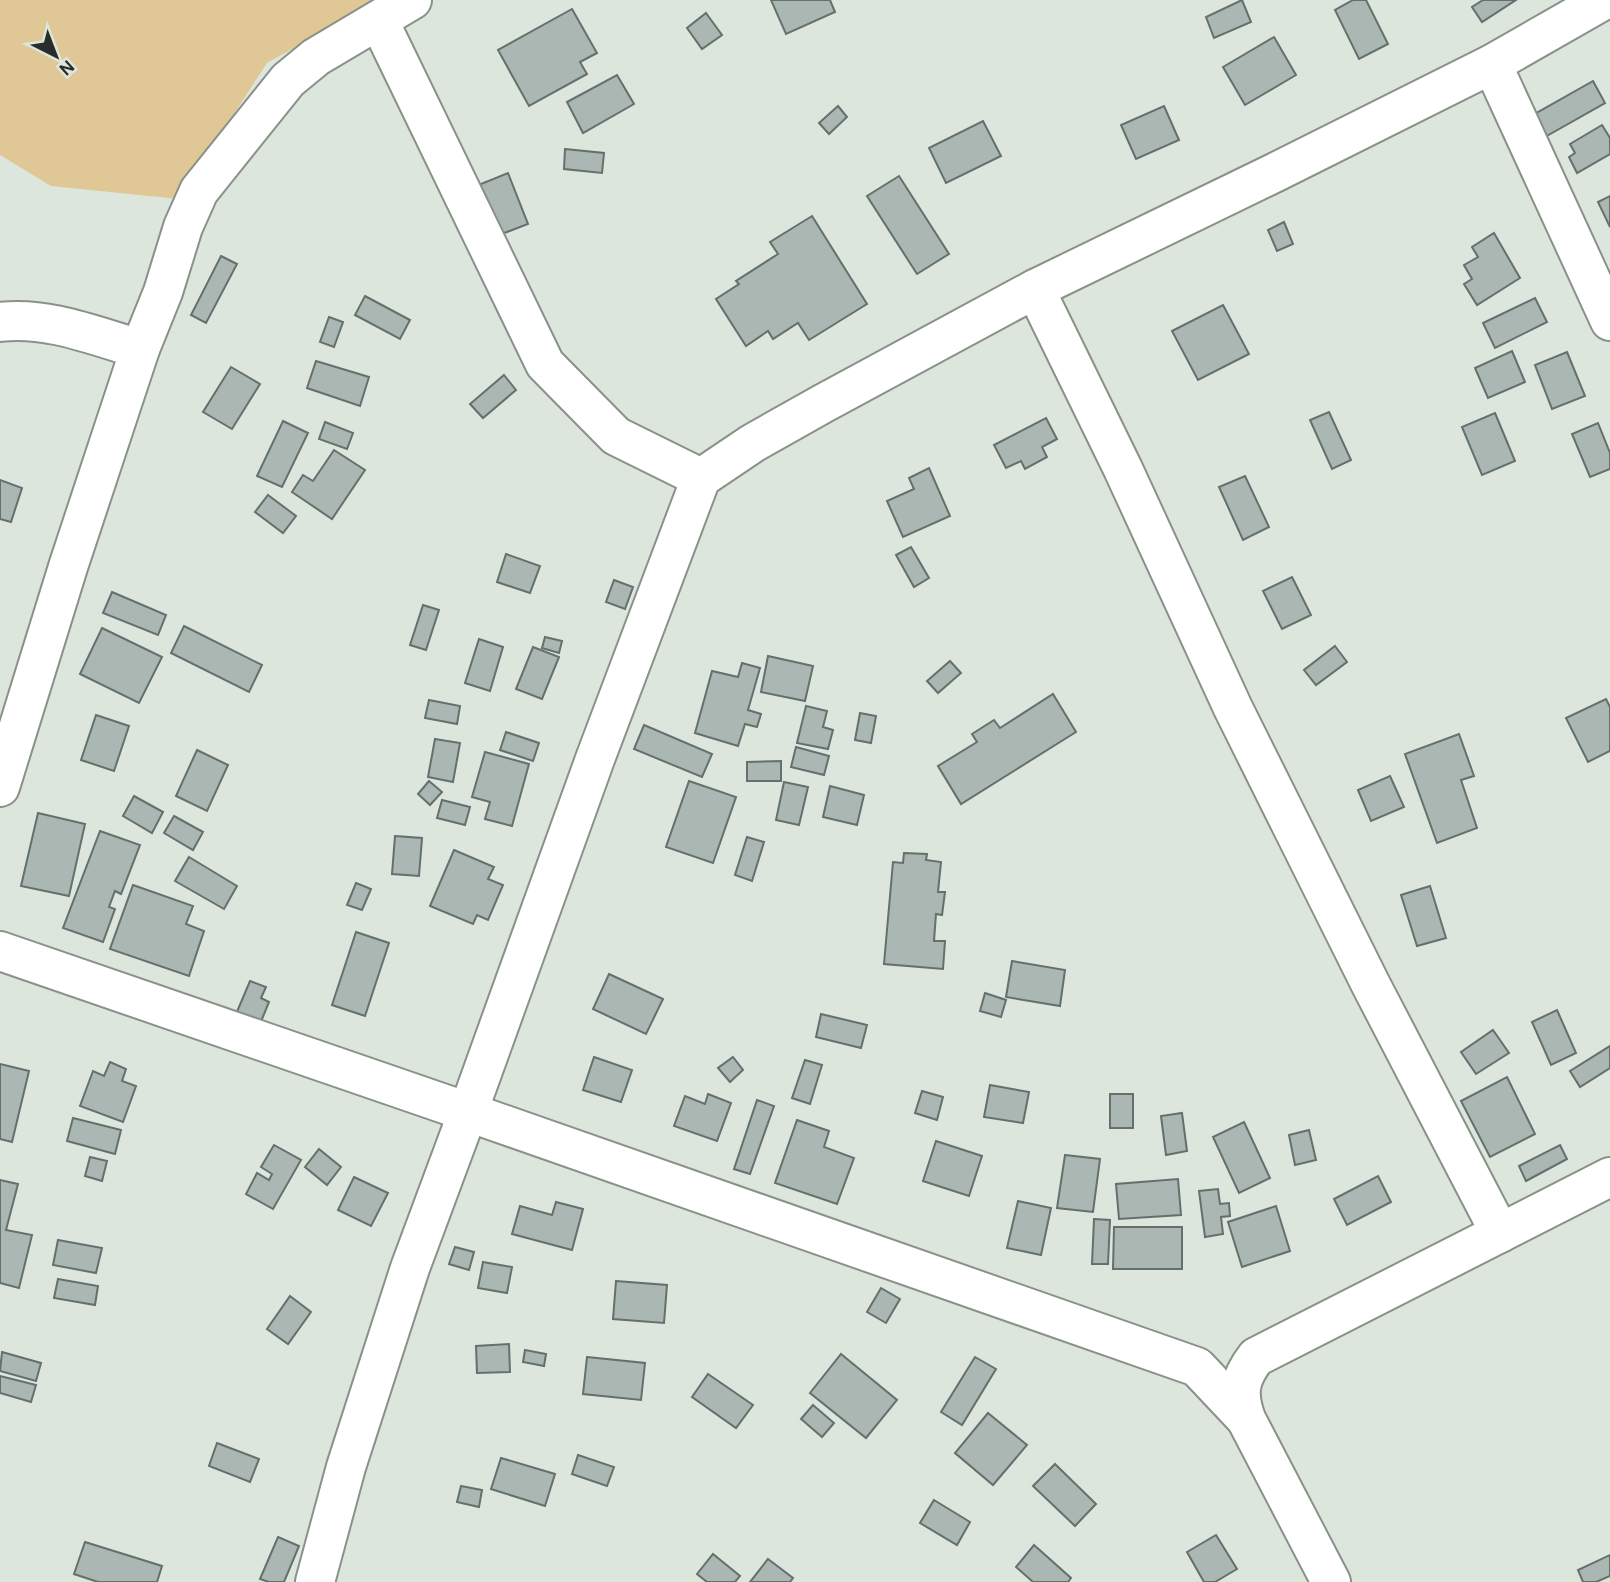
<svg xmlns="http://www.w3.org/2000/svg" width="1610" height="1582" viewBox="0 0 1610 1582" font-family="Karla,sans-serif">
  <rect width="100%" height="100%" fill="#dde6dd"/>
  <!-- green -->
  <path fill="#e0c796" d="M0 0H381L267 63 179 199 51 186 0 155Z"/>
  <!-- building -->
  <g fill="#aab7b3" stroke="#64706d" stroke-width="2">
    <path d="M771 0H830L835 12 786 34Z"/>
    <path d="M1242 0 1251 22 1214 38 1206 17Z"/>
    <path d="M1353 0H1366L1388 44 1359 59 1335 10Z"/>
    <path d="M1483 0H1516L1482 22 1472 7Z"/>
    <path d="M572 9 597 53 580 62 587 74 529 106 498 50Z"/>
    <path d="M706 13 722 35 702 49 687 28Z"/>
    <path d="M1274 37 1296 75 1245 105 1223 67Z"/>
    <path d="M617 75 634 104 583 133 567 102Z"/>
    <path d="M1593 81 1605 103 1545 137 1533 115Z"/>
    <path d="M838 106 847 117 829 134 819 123Z"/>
    <path d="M1164 106 1179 140 1136 159 1121 125Z"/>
    <path d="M983 121 1001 156 946 183 929 148Z"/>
    <path d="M1602 125 1610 138V154L1577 173 1569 157 1575 153 1570 144Z"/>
    <path d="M565 149 604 153 602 173 564 169Z"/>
    <path d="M508 173 528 224 491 238 471 188Z"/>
    <path d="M899 176 949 254 917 274 867 196Z"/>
    <path d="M1610 196V227L1598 202Z"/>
    <path d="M812 216 867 304 809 340 798 323 773 339 768 331 746 346 716 299 739 284 736 281 778 254 770 242Z"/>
    <path d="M1284 222 1293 244 1277 251 1268 230Z"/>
    <path d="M1494 233 1520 278 1477 305 1464 284 1472 279 1464 265 1478 257 1472 247Z"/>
    <path d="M221 256 237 264 206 323 191 315Z"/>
    <path d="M365 296 410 320 400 339 355 315Z"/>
    <path d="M1535 298 1547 322 1495 348 1483 323Z"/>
    <path d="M1223 305 1249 354 1198 380 1172 331Z"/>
    <path d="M329 317 343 322 334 347 320 342Z"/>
    <path d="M1512 351 1525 382 1488 398 1475 368Z"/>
    <path d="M1567 352 1585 396 1552 409 1535 365Z"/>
    <path d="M316 361 369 377 360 406 307 388Z"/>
    <path d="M231 367 260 384 232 429 203 412Z"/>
    <path d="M504 375 516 390 483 418 470 404Z"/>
    <path d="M1329 412 1351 460 1332 469 1310 420Z"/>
    <path d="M1495 413 1515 461 1482 475 1462 427Z"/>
    <path d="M1046 418 1057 439 1042 447 1047 457 1025 469 1021 461 1006 468 994 445Z"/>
    <path d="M283 421 308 433 282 487 257 476Z"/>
    <path d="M325 422 353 433 347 449 319 439Z"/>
    <path d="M1598 423 1610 453V469L1590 477 1572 434Z"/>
    <path d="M334 450 365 470 332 519 292 492 303 475 313 481Z"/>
    <path d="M929 468 950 516 903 537 887 501 914 489 909 478Z"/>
    <path d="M1245 476 1269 527 1243 540 1219 487Z"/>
    <path d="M0 480 22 488 11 522 0 519Z"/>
    <path d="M268 495 296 516 283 533 255 512Z"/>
    <path d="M911 547 929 578 914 587 896 555Z"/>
    <path d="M506 554 540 566 530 593 497 582Z"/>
    <path d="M1292 577 1311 615 1282 629 1263 591Z"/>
    <path d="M614 580 633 587 625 609 606 602Z"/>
    <path d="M112 592 166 615 158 635 103 613Z"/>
    <path d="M423 605 439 610 426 650 410 645Z"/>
    <path d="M184 626 262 665 249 692 171 653Z"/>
    <path d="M102 628 162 657 139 703 80 674Z"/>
    <path d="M545 637 562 641 559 653 542 648Z"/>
    <path d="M479 639 503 647 490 691 465 683Z"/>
    <path d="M1335 646 1347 662 1316 685 1304 670Z"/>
    <path d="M533 647 559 657 542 699 516 689Z"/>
    <path d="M768 656 813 666 805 701 761 692Z"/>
    <path d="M950 661 961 673 938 693 927 681Z"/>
    <path d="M742 663 760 668 748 710 761 714 757 727 745 724 738 746 695 733 712 671 738 677Z"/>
    <path d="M1053 694 1076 732 961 804 938 766 977 742 972 734 994 720 1000 728Z"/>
    <path d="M1606 699 1610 707V751L1588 762 1566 718Z"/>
    <path d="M429 700 460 706 457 724 425 718Z"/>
    <path d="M806 706 827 711 823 727 833 730 828 749 797 743Z"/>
    <path d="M860 713 876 716 871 743 855 740Z"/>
    <path d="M96 715 129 726 114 771 81 760Z"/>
    <path d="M644 725 712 754 702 777 634 749Z"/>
    <path d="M506 732 539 743 533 761 500 750Z"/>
    <path d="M1459 734 1474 776 1461 780 1477 828 1437 843 1405 754Z"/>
    <path d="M435 739 460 743 453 782 428 777Z"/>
    <path d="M796 747 829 756 824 775 791 767Z"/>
    <path d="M197 750 228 765 207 811 176 796Z"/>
    <path d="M485 752 529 764 512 826 485 819 490 802 472 797Z"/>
    <path d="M781 761V781H747V762Z"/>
    <path d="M1390 776 1404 807 1371 821 1358 790Z"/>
    <path d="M429 781 442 792 430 805 418 794Z"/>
    <path d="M689 781 736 797 713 863 666 847Z"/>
    <path d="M784 782 808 787 799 825 776 820Z"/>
    <path d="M830 786 864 795 857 825 823 817Z"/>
    <path d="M134 796 163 812 152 833 123 816Z"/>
    <path d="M442 800 470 807 465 825 437 818Z"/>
    <path d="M38 813 85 824 69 896 21 886Z"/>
    <path d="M174 816 203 832 193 850 164 833Z"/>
    <path d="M100 831 140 845 121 894 115 891 109 907 115 909 103 942 63 928Z"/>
    <path d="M395 836 422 838 419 876 392 874Z"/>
    <path d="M747 837 764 842 752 881 735 875Z"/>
    <path d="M454 850 494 867 488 879 503 885 488 920 477 915 473 924 430 906Z"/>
    <path d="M904 853 927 854 926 860 941 862 938 892H945L942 915 936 914 934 941H945L943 969 884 964 893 862 903 863Z"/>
    <path d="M189 857 237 886 224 909 175 881Z"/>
    <path d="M356 883 371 889 362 910 347 905Z"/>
    <path d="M133 885 193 906 186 924 204 931 189 976 110 949Z"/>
    <path d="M1430 886 1446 938 1417 946 1401 895Z"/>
    <path d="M356 932 389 943 365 1016 332 1005Z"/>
    <path d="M1012 961 1065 970 1060 1006 1006 997Z"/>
    <path d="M609 974 663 999 646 1034 593 1009Z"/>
    <path d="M250 981 266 987 261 998 269 1002 260 1024 236 1014Z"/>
    <path d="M985 993 1006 1000 1001 1017 980 1011Z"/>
    <path d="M1557 1010 1576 1053 1551 1065 1532 1022Z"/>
    <path d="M821 1014 867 1025 861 1048 816 1037Z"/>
    <path d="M1493 1030 1509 1053 1476 1074 1461 1052Z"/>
    <path d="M1610 1046V1068L1580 1087 1570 1071Z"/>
    <path d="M594 1057 632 1070 621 1102 583 1090Z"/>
    <path d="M733 1057 743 1070 730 1082 718 1068Z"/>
    <path d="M805 1060 822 1065 810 1104 792 1098Z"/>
    <path d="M110 1062 126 1069 122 1081 136 1086 123 1122 80 1106 93 1071 104 1076Z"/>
    <path d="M0 1064 29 1071 12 1142 0 1139Z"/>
    <path d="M1507 1077 1535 1134 1490 1157 1461 1101Z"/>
    <path d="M990 1085 1029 1092 1023 1123 984 1117Z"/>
    <path d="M922 1091 943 1097 937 1120 915 1113Z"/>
    <path d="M708 1094 731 1103 717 1141 674 1126 685 1096 705 1104Z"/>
    <rect x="1110" y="1094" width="23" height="34"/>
    <path d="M757 1100 774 1106 750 1174 734 1169Z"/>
    <path d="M1182 1113 1187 1151 1166 1155 1161 1116Z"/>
    <path d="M73 1118 121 1130 115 1154 67 1141Z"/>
    <path d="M797 1120 829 1131 824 1147 854 1158 837 1204 775 1183Z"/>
    <path d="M1244 1122 1270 1178 1239 1193 1213 1137Z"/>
    <path d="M1309 1130 1316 1160 1295 1165 1289 1135Z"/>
    <path d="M936 1141 982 1156 969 1196 923 1181Z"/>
    <path d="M274 1145 301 1160 273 1209 246 1194 257 1173 269 1180 272 1174 261 1167Z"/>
    <path d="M1560 1145 1567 1159 1526 1181 1519 1166Z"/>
    <path d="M319 1149 341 1167 327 1185 305 1167Z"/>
    <path d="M1065 1155 1100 1159 1093 1212 1057 1208Z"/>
    <path d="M90 1157 107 1161 102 1181 85 1176Z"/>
    <path d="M1378 1176 1391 1202 1347 1225 1334 1199Z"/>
    <path d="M354 1177 388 1193 371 1226 338 1210Z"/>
    <path d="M1178 1179 1181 1215 1119 1219 1116 1184Z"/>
    <path d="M0 1180 18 1184 6 1230 32 1235 19 1288 0 1283Z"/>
    <path d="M1218 1189 1220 1204 1229 1203 1230 1216 1221 1217 1223 1234 1205 1237 1199 1191Z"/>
    <path d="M1018 1201 1051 1208 1041 1255 1007 1248Z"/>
    <path d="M556 1202 583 1209 572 1250 512 1234 520 1206 552 1215Z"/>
    <path d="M1276 1206 1290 1251 1242 1267 1228 1222Z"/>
    <path d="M1094 1219 1110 1220 1108 1264H1092Z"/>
    <path d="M1114 1227H1182V1269H1113Z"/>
    <path d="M58 1240 102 1248 96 1273 53 1265Z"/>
    <path d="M455 1247 474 1252 469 1270 449 1264Z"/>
    <path d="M483 1262 512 1267 507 1293 478 1288Z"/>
    <path d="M58 1279 98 1286 95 1305 54 1298Z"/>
    <path d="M616 1281 667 1285 664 1323 613 1319Z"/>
    <path d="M881 1288 900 1299 886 1323 867 1312Z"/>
    <path d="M290 1296 311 1312 288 1344 267 1329Z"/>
    <path d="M509 1344 510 1372 477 1373 476 1346Z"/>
    <path d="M525 1350 546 1354 544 1366 523 1362Z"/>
    <path d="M2 1352 41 1363 36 1381 0 1371Z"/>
    <path d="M841 1354 897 1400 866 1438 810 1393Z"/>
    <path d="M587 1357 645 1363 641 1400 583 1394Z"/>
    <path d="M975 1357 996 1369 962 1425 941 1412Z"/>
    <path d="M708 1374 753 1405 736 1428 692 1397Z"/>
    <path d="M0 1376 36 1385 31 1402 0 1393Z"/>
    <path d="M813 1405 834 1423 822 1437 801 1419Z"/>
    <path d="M988 1413 1027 1445 993 1485 955 1453Z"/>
    <path d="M217 1443 259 1459 250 1482 209 1466Z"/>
    <path d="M578 1455 614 1467 607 1486 572 1474Z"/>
    <path d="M501 1458 555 1474 545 1506 491 1489Z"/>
    <path d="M1055 1464 1096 1504 1075 1526 1033 1486Z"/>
    <path d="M461 1486 482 1490 479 1507 457 1502Z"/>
    <path d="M934 1500 970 1522 957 1545 920 1523Z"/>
    <path d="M1216 1535 1237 1569 1215 1582H1204L1187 1552Z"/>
    <path d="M278 1537 299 1546 284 1582H269L260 1579Z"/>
    <path d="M85 1542 162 1566 157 1582H98L74 1574Z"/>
    <path d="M1034 1545 1071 1578 1068 1582H1033L1016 1567Z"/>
    <path d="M713 1554 740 1576 735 1582H707L697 1574Z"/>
    <path d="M1610 1555V1576L1596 1582H1583L1578 1570Z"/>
    <path d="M768 1559 793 1578 790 1582H750Z"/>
  </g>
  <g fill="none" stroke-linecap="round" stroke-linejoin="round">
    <!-- minor casing -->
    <g stroke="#899189" stroke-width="42">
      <g id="minor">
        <path d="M379 21 545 364 616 436 701 478"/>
        <path d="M1492 64 1610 321"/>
        <path d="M1035 289 1123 469 1233 708 1371 985 1500 1233"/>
        <path d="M0 322C47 316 95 336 140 349"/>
        <path d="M0 787 68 567 140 349 163 292 183 227 199 191 288 80 316 57 412 0"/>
        <path d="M0 951 468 1112 1197 1367 1246 1419"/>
        <path d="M315 1582 346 1467 410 1268 468 1112 595 759 701 478 753 443 824 403 1035 289 1274 173 1492 64 1604 0"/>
        <path d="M1331 1582 1246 1419C1237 1393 1239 1379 1256 1357L1610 1177"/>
      </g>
    </g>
    <!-- minor -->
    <use href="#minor" stroke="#fff" stroke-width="38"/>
  </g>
  <!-- north arrow -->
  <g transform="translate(56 56) rotate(138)" stroke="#dde6dd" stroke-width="5" paint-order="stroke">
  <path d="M0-5L12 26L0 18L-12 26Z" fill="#292d29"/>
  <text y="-10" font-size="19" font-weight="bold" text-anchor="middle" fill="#292d29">N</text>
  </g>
</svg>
